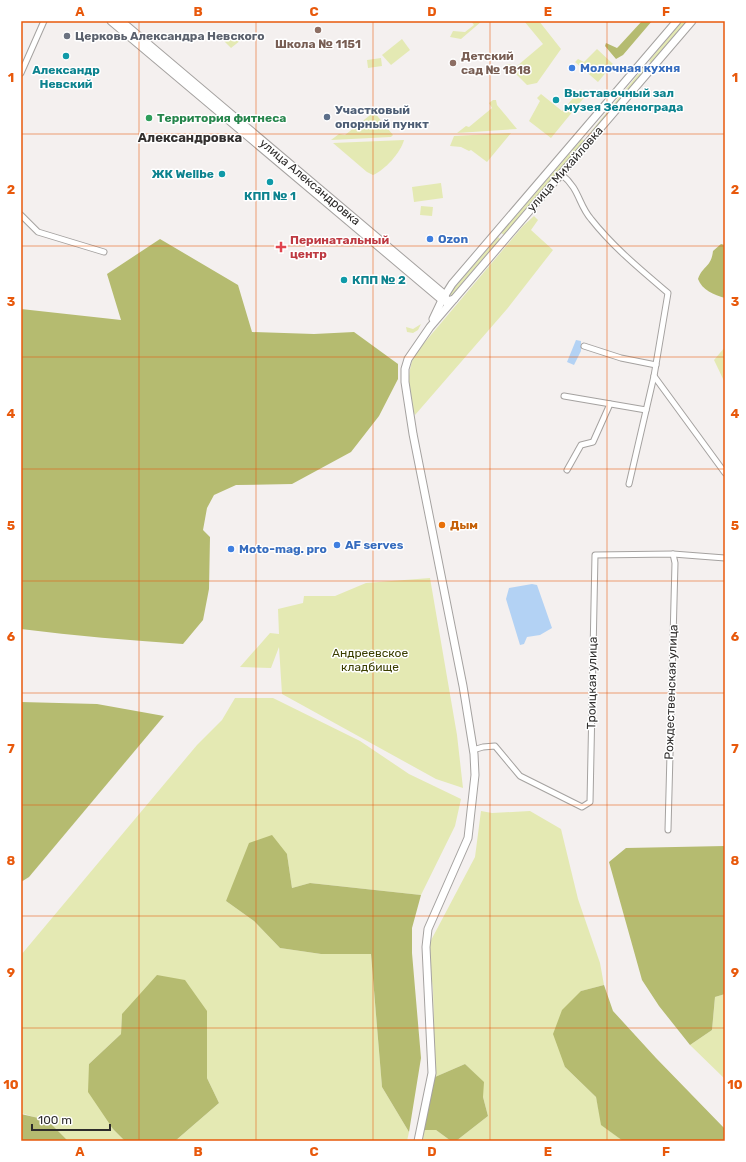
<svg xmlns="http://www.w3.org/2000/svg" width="746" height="1162" viewBox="0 0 746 1162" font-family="Rubik,sans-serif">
  <rect width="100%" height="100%" fill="#f4f0ef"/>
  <!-- green -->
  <g fill="#e4e9b3">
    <path d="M471 21H482L461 39 450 37 453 31 465 32 474 25Z"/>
    <path d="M524 21H539L561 49 537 83 527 85 506 64 517 66 543 44Z"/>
    <path d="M682 21H687L651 63 649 61Z"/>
    <path d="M234 33 241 40 231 48 224 41Z"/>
    <path d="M402 39 410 50 391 65 382 55Z"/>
    <path d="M597 49 613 64 598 82 575 62 578 59 584 62Z"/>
    <path d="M381 58 382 66 368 68 367 60Z"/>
    <path d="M645 66 647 68 590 136 588 135Z"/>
    <path d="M581 89 587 94 551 138 529 121 540 101 537 98 541 94 562 111Z"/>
    <path d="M493 100H496L497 105 517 129 457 133 466 126 469 127 492 108 489 103Z"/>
    <path d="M374 112 393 135 391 137 331 140 339 134 345 135Z"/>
    <path d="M511 133 487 162 471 150 469 151 461 147 450 146 454 136Z"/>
    <path d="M582 139 585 141 504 235 501 233Z"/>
    <path d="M404 140C401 152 385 170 373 175L367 172 333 143Z"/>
    <path d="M441 183 443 198 414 202 412 187Z"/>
    <path d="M421 206 433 207 432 216 420 215Z"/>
    <path d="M534 216 538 220 531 230 553 250 507 309 415 415C406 396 407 374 414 355L523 226Z"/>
    <path d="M498 237 500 239 451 296 450 293Z"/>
    <path d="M421 324 418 330 413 333 407 332 406 327 413 329Z"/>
    <path d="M725 347V383L714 360Z"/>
    <path d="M430 578 457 735 463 788 436 779 282 694 279 647 271 668 240 667 270 633 279 634 278 609 303 603 304 596H335L366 583Z"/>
    <path d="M235 698H273L360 741 409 774 461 799 455 826 421 895 310 883 292 888 287 854 226 901 254 921 280 948 321 954H371L382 1087 409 1132 407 1141H175L219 1103 207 1078V1011L122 1014 121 1034 89 1064 113 1129 125 1141H68L47 1121 21 1113V955L197 745 222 720Z"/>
    <path d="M481 811 492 813 530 811 561 829 578 899 600 963 604 985 581 991 565 1067 596 1097 602 1125 623 1141H456L488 1116 483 1097V1082L465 1064 435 1077 433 990 428 946 475 857Z"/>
    <path d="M725 994V1079L690 1045 712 1030 715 997Z"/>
    <path d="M423 1130H436L451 1141H420Z"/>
  </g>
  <!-- forest -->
  <g fill="#b5bb70">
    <path d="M642 21H652L623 55 616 59 605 46 606 43 617 48 619 46Z"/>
    <path d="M160 239 238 285 252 332 314 334 354 332 398 364V379L379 416 351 452 292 484 236 485 214 495 207 508 203 530 210 537 209 589 203 620 183 644C129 640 75 636 21 629V309L121 320 107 274Z"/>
    <path d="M721 244 725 245V298C714 295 702 290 698 279 703 265 711 268 713 251Z"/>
    <path d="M21 702 97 704 164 716 29 877 21 882Z"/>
    <path d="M272 835 287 854 292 888 310 883 421 895 412 928V953L421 1058 409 1132 382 1087 371 954H321L280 948 254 921 226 901 249 843Z"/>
    <path d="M725 846V994L715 997 712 1030 690 1045 659 1006 642 980 609 862 626 848Z"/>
    <path d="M157 975 185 980 207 1011V1078L219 1103 175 1141H125L113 1129 88 1092 89 1064 121 1034 122 1014Z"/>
    <path d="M604 985 613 1011 656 1058 725 1129V1141H623L601 1125 596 1097 565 1067 553 1034 562 1010 581 991Z"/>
    <path d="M465 1064 484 1082 483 1097 488 1116 456 1141H451L436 1130H423L435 1077Z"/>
    <path d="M21 1114 47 1120 68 1141H21Z"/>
  </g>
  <!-- water -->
  <g fill="#b3d2f4">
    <path d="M576 340 581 341V351L574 365 567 362Z"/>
    <path d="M532 584 537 585 552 628 540 635 527 637 524 644 520 645 506 599 509 588Z"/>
  </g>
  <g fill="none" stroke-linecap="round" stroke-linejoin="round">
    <!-- street casing -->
    <g stroke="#a5a2a0" stroke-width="7">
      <g id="street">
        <path d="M21 73 44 21"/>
        <path d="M561 174C580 189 578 204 591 219 613 247 641 270 668 293L654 376 629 484"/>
        <path d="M21 215 38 232 104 252"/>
        <path d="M584 346 621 358 656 365"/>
        <path d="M654 376 725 473"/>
        <path d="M564 396 646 410"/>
        <path d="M567 470 581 445 593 442 610 404"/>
        <path d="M473 750 483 747 495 746 520 776 582 807 590 802 595 555 673 554 725 558"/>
        <path d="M668 830 675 563 673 554"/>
      </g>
    </g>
    <!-- secondary casing -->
    <g stroke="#a5a2a0" stroke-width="9">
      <g id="secondary">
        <path d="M111 21 442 300 447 301 454 299"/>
        <path d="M121 21 445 295 447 304"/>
        <path d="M433 319 442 300 452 284 677 21"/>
        <path d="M418 1141 432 1073 426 947 428 929 468 838 475 775 474 754 463 686 413 434 405 382V369L408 359 430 327 692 21"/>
      </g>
    </g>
    <!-- street -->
    <use href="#street" stroke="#fff" stroke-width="5"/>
    <!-- secondary -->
    <use href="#secondary" stroke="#fff" stroke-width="7"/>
  </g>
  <!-- grid -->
  <path fill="none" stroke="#e8590c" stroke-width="1" stroke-opacity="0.55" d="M139 21V1141M256 21V1141M373 21V1141M490 21V1141M607 21V1141M21 134H725M21 246H725M21 357H725M21 469H725M21 581H725M21 693H725M21 805H725M21 916H725M21 1028H725"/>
  <!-- markers -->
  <g fill="#8d6e63" stroke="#fff" stroke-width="1.5">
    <circle cx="318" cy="30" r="4"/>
    <circle cx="453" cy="63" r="4"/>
  </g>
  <circle fill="#6b7280" stroke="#fff" stroke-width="1.5" cx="67" cy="36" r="4"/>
  <g fill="#0f9aa8" stroke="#fff" stroke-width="1.5">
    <circle cx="66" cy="56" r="4"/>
    <circle cx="556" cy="100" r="4"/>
    <circle cx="222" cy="174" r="4"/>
    <circle cx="270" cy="182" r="4"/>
    <circle cx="344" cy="280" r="4"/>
  </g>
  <g fill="#3f7fe0" stroke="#fff" stroke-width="1.5">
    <circle cx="572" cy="68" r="4"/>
    <circle cx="430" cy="239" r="4"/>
    <circle cx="337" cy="545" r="4"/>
    <circle cx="231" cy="549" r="4"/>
  </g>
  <circle fill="#5c6f8a" stroke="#fff" stroke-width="1.5" cx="327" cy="117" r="4"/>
  <circle fill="#2e9e5b" stroke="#fff" stroke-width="1.5" cx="149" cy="118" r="4"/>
  <path fill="#e0444e" stroke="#fff" stroke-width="1.5" d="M279 241h4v4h4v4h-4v4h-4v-4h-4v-4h4z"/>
  <circle fill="#e8710a" stroke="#fff" stroke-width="1.5" cx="442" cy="525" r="4"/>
  <g text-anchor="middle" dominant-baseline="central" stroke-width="3" stroke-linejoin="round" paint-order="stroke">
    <!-- worship labels -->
    <g font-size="12" font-weight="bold" fill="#5b616d" stroke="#fff" text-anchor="start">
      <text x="75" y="36">Церковь Александра Невского</text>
    </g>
    <!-- education labels -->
    <g font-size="12" font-weight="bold" fill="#785e54" stroke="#fff">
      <text x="318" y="44">Школа № 1151</text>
      <text x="461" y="56" text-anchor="start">Детский<tspan x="461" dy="14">сад № 1818</tspan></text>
    </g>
    <!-- shop labels -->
    <g font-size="12" font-weight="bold" fill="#366cbe" stroke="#fff" text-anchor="start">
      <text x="580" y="68">Молочная кухня</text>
      <text x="438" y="239">Ozon</text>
      <text x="345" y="545">AF serves</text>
      <text x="239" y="549">Moto-mag. pro</text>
    </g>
    <!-- culture labels -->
    <g font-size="12" font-weight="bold" fill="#0d838f" stroke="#fff">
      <text x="66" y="70">Александр<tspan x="66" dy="14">Невский</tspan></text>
      <text x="564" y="93" text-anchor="start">Выставочный зал<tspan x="564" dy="14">музея Зеленограда</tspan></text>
      <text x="214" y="174" text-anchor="end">ЖК Wellbe</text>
      <text x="270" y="196">КПП № 1</text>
      <text x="352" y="280" text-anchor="start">КПП № 2</text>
    </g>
    <!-- service labels -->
    <g font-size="12" font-weight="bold" fill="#4e5e75" stroke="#fff" text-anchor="start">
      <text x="335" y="110">Участковый<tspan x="335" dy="14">опорный пункт</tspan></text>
    </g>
    <!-- leisure labels -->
    <g font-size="12" font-weight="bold" fill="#27864d" stroke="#fff" text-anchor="start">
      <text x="157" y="118">Территория фитнеса</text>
    </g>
    <!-- street labels -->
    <g font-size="12" fill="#2e2c2b" stroke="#fff">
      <text transform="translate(565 169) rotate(-49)">улица Михайловка</text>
      <text transform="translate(310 182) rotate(40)">улица Александровка</text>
      <text transform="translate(592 683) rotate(-89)">Троицкая улица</text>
      <text transform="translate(671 692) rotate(-88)">Рождественская улица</text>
    </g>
    <!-- health labels -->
    <g font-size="12" font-weight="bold" fill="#be3a42" stroke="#fff" text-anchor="start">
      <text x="290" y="240">Перинатальный<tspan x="290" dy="14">центр</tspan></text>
    </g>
    <!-- food labels -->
    <g font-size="12" font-weight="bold" fill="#c56008" stroke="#fff" text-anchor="start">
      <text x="450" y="525">Дым</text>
    </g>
    <!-- park labels -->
    <g font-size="12" fill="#3b3e01" stroke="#fff">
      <text x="370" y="653">Андреевское<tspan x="370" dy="14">кладбище</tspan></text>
    </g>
    <!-- neighbourhood labels -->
    <g font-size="13" font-weight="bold" fill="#33302f" stroke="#fff">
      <text x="190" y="137">Александровка</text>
    </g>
  </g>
  <!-- border -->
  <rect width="746" height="1162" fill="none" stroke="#ffffff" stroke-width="44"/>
  <!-- scale -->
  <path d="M32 1124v6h78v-6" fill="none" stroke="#2e2c2b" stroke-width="2"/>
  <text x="38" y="1124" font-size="12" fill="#2e2c2b" stroke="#ffffff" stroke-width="3" paint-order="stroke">100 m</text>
  <rect x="22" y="22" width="702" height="1118" fill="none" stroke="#e8590c" stroke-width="1.5"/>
  <g font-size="13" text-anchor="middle" font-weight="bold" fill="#e8590c">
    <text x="80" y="16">A</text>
    <text x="198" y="16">B</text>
    <text x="314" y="16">C</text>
    <text x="432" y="16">D</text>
    <text x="548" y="16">E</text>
    <text x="666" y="16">F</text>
    <text x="11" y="82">1</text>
    <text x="735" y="82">1</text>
    <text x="11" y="194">2</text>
    <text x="735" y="194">2</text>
    <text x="11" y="306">3</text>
    <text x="735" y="306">3</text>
    <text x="11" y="418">4</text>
    <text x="735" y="418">4</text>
    <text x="11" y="530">5</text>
    <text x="735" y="530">5</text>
    <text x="11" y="641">6</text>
    <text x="735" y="641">6</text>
    <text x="11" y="753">7</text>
    <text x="735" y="753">7</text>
    <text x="11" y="865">8</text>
    <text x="735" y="865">8</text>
    <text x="11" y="977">9</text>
    <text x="735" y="977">9</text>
    <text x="11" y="1089">10</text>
    <text x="735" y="1089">10</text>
    <text x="80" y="1156">A</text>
    <text x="198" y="1156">B</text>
    <text x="314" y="1156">C</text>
    <text x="432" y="1156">D</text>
    <text x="548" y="1156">E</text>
    <text x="666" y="1156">F</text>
  </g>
</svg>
